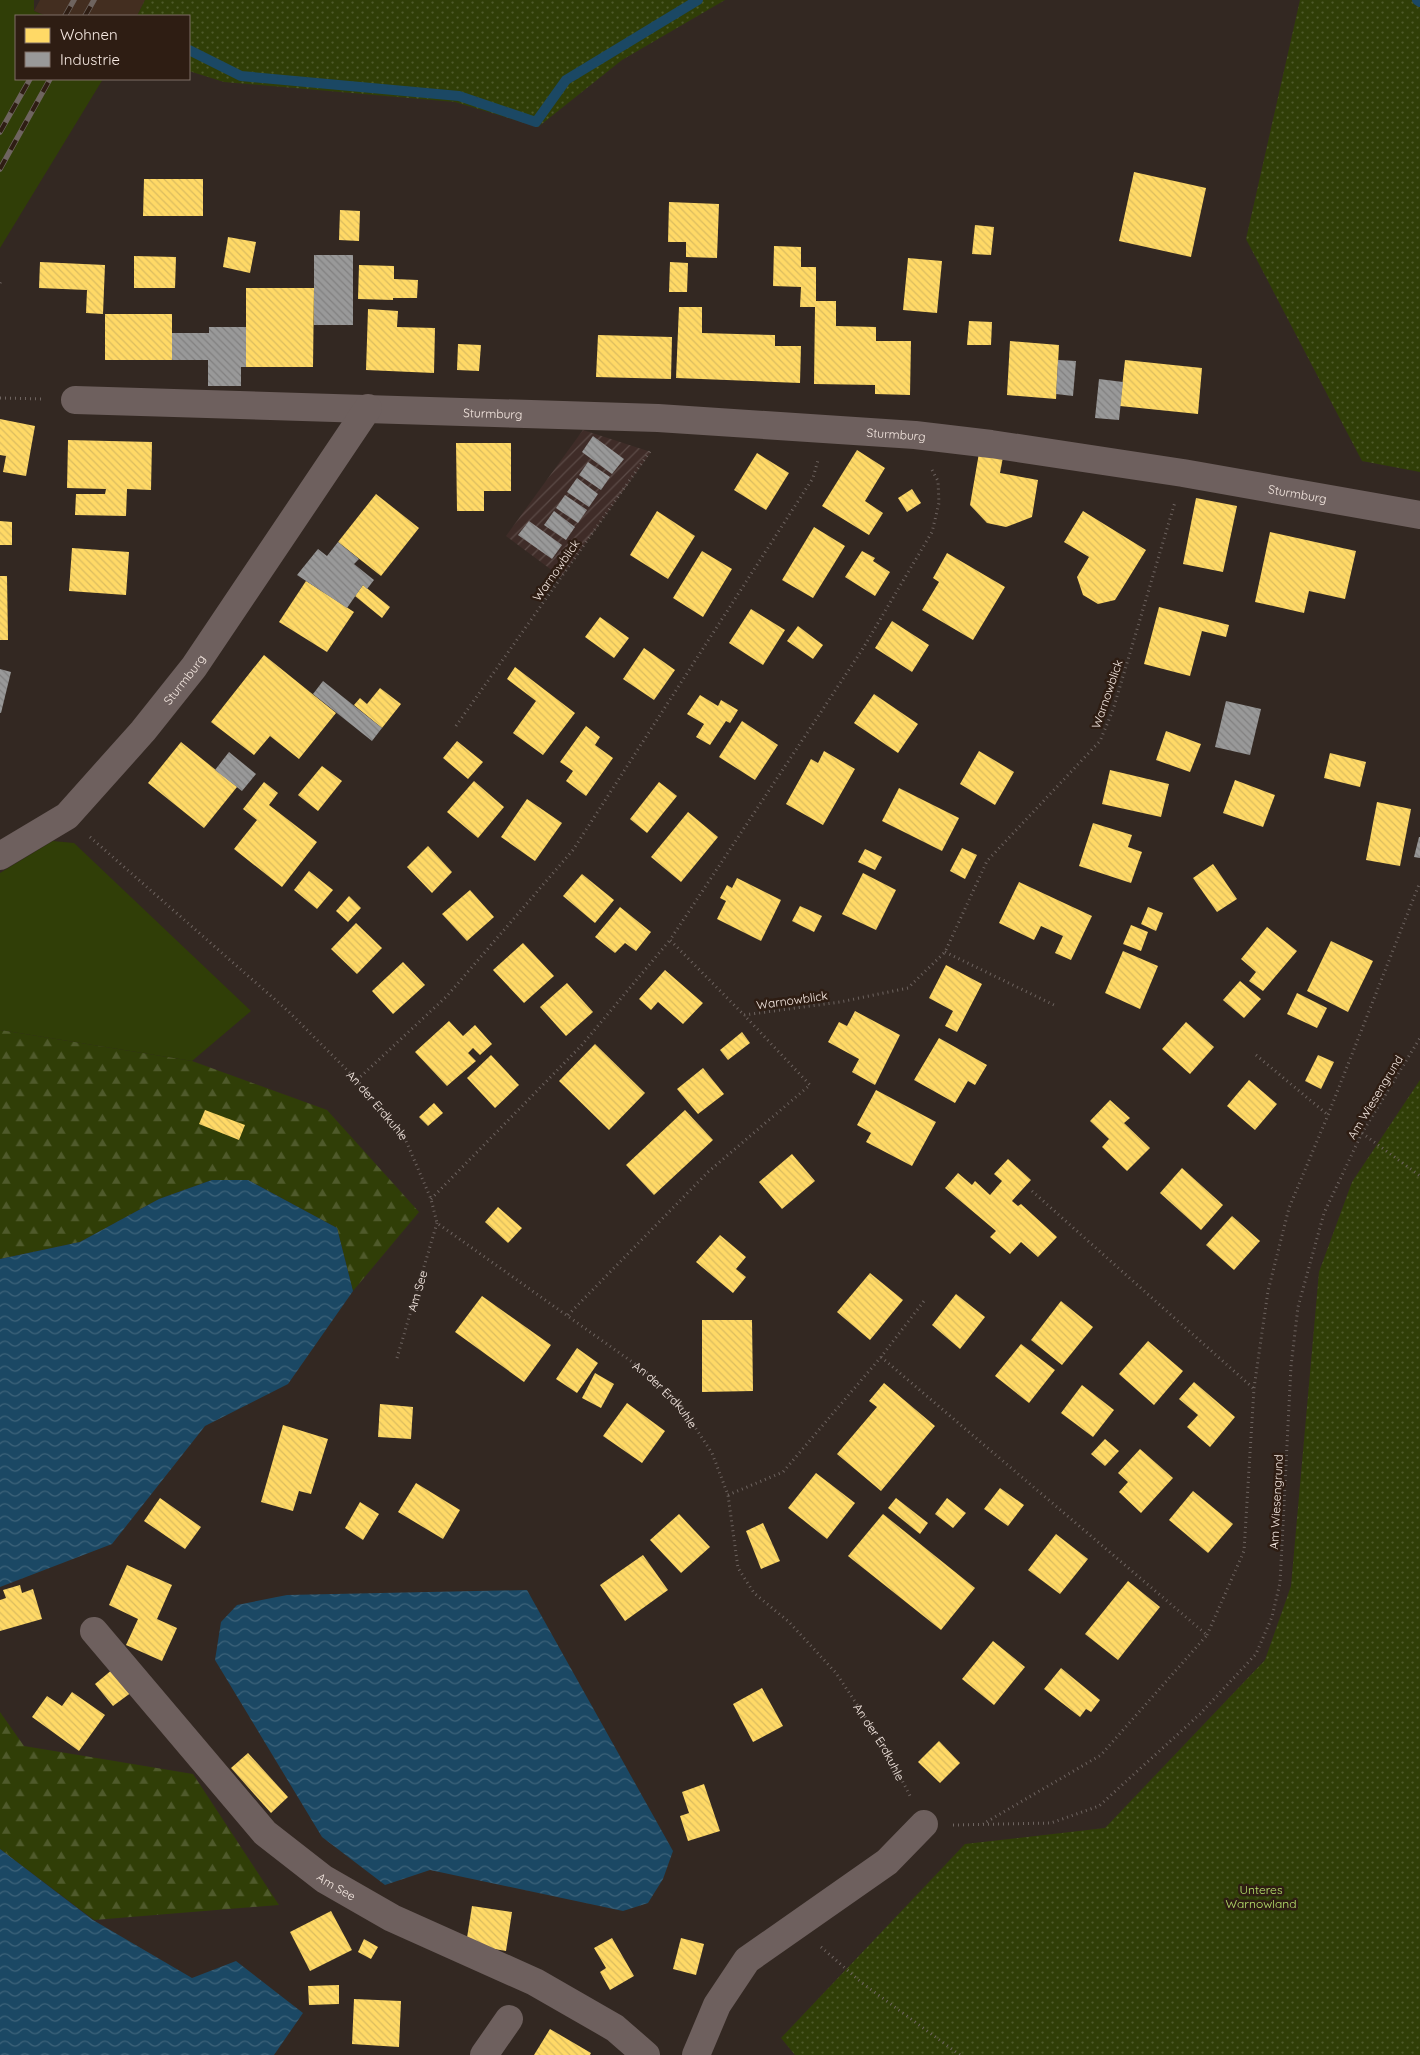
<svg xmlns="http://www.w3.org/2000/svg" width="1420" height="2055" viewBox="0 0 1420 2055" font-family="Quicksand,sans-serif">
  <defs>
    <pattern id="industrial-furrows" width="10" height="10" patternUnits="userSpaceOnUse" patternTransform="scale(1.25)"><rect width="10" height="10" fill="#3f2c28"/><path d="M-1 1l2-2M0 10L10 0M9 11l2-2" fill="none" stroke="#5c4b47"/></pattern>
    <pattern id="forest-firs" width="22" height="20" patternUnits="userSpaceOnUse" patternTransform="scale(1.25)"><rect width="22" height="20" fill="#303e07"/><path d="M5 1l3.5 6h-7zM16 11l3.5 6h-7z" fill="#4f5a2b"/></pattern>
    <pattern id="park-dots" width="8" height="8" patternUnits="userSpaceOnUse" patternTransform="scale(1.25)"><rect width="8" height="8" fill="#303e07"/><path d="M2 2h.1M6 6h.1" fill="none" stroke="#4f5a2b" stroke-width="1.8" stroke-linecap="round"/></pattern>
    <pattern id="water-waves" width="16" height="10" patternUnits="userSpaceOnUse" patternTransform="scale(1.25)"><rect width="16" height="10" fill="#1b4864"/><path d="M0 5q4-4 8 0t8 0" fill="none" stroke="#3d637a"/></pattern>
    <pattern id="homes-back-hatch" width="6" height="6" patternUnits="userSpaceOnUse" patternTransform="scale(1.25)"><rect width="6" height="6" fill="#ffd966"/><path d="M-1 5l2 2M0 0l6 6M5-1l2 2" fill="none" stroke="#dbbc5f"/></pattern>
    <pattern id="industry-back-hatch" width="6" height="6" patternUnits="userSpaceOnUse" patternTransform="scale(1.25)"><rect width="6" height="6" fill="#999"/><path d="M-1 5l2 2M0 0l6 6M5-1l2 2" fill="none" stroke="#818080"/></pattern>
  </defs>
  <rect width="100%" height="100%" fill="#332822"/>
  <!-- industrial -->
  <path fill="url(#industrial-furrows)" d="M583 430 651 452 561 577 506 536Z"/>
  <!-- built -->
  <path fill="#432e20" d="M40 0H145L137 16H46L34 11Z"/>
  <!-- grass -->
  <g fill="#303e07">
    <path d="M0 0H34V11L46 16H16V79H103L0 248Z"/>
    <path d="M53 841 74 843 251 1011 192 1061 0 1030V873Z"/>
  </g>
  <!-- forest -->
  <g fill="url(#forest-firs)">
    <path d="M0 1030 192 1061 327 1110 419 1212 353 1291 337 1228 248 1180H212L159 1199 80 1242 0 1259Z"/>
    <path d="M0 1712 24 1746 193 1774 279 1905 94 1920 0 1849Z"/>
  </g>
  <!-- park -->
  <g fill="url(#park-dots)">
    <path d="M145 0H725L622 60 538 127 455 102 224 82 189 71V16H137Z"/>
    <path d="M1300 0H1420V472L1362 461 1246 239Z"/>
    <path d="M1420 1080V2055H795L781 2038 965 1844 1105 1828 1265 1660 1291 1586 1319 1272 1352 1182Z"/>
  </g>
  <!-- water -->
  <g fill="url(#water-waves)">
    <path d="M212 1180H248L337 1228 353 1291 288 1384 205 1426 112 1544 0 1587V1259L80 1242 159 1199Z"/>
    <path d="M527 1590 673 1851 663 1879 648 1903 623 1911 430 1870 385 1885 322 1837 215 1660 221 1622 237 1605 287 1595Z"/>
    <path d="M0 1849 93 1920 192 1978 236 1961 303 2013 274 2055H0Z"/>
  </g>
  <!-- homes -->
  <g fill="url(#homes-back-hatch)">
    <path d="M1134 172 1206 188 1191 257 1119 241Z"/>
    <path d="M144 179H203V216H143Z"/>
    <path d="M669 202 719 204 717 258 686 257V242H668Z"/>
    <path d="M340 210 360 211 359 241 339 240Z"/>
    <path d="M975 225 994 227 991 255 972 254Z"/>
    <path d="M228 237 256 242 250 273 223 267Z"/>
    <path d="M774 246 801 247V267H816V301H836V326L876 327V341H911L910 395 875 394V385L814 384 815 307H800L801 287 773 286Z"/>
    <path d="M134 256 176 257 175 288H134Z"/>
    <path d="M908 258 942 261 937 313 903 310Z"/>
    <path d="M40 262 105 265 103 314 86 313 87 290 39 288Z"/>
    <path d="M670 262 688 263 687 292H669Z"/>
    <path d="M359 265 394 266V279L418 280 417 298H393V300L358 299Z"/>
    <path d="M246 288H314L313 367H246Z"/>
    <path d="M679 307H702V333L775 335V346H801L800 383 676 378Z"/>
    <path d="M368 309 398 311 397 327 435 328 434 373 366 370Z"/>
    <rect x="105" y="314" width="67" height="46"/>
    <path d="M969 321 992 322 991 345H967Z"/>
    <path d="M598 335 672 337 671 379 596 377Z"/>
    <path d="M1010 341 1059 345 1056 399 1007 395Z"/>
    <path d="M458 344 481 345 479 371 457 370Z"/>
    <path d="M1125 360 1202 368 1198 414 1120 406Z"/>
    <path d="M0 419 35 426 26 476 3 472 6 456 0 455Z"/>
    <path d="M68 440 152 442 151 490 127 489 126 516 75 515 76 494H105L106 489 67 488Z"/>
    <path d="M456 443H511V491H484V511H457Z"/>
    <path d="M857 450 885 468 865 501 883 513 869 535 822 506Z"/>
    <path d="M757 453 789 473 766 510 734 490Z"/>
    <path d="M979 453 1003 457 1000 473 1038 480 1032 517 1006 527 987 523 970 505Z"/>
    <path d="M912 489 921 503 907 512 898 498Z"/>
    <path d="M376 494 419 528 381 576 338 542Z"/>
    <path d="M1196 498 1237 506 1223 572 1183 564Z"/>
    <path d="M657 511 695 536 668 579 630 555Z"/>
    <path d="M1083 511 1146 550 1115 600 1098 604 1083 595 1077 577 1089 557 1064 542Z"/>
    <path d="M0 521 12 522V545H0Z"/>
    <path d="M814 527 845 546 813 598 782 580Z"/>
    <path d="M1270 532 1356 551 1345 599 1309 591 1304 613 1255 602Z"/>
    <path d="M72 548 129 552 126 595 69 591Z"/>
    <path d="M702 551 732 569 703 617 673 598Z"/>
    <path d="M862 551 875 558 873 561 890 572 875 596 845 577Z"/>
    <path d="M947 553 1005 587 973 640 922 610 939 582 933 578Z"/>
    <path d="M0 576H7L8 640H0Z"/>
    <path d="M306 581 354 612 327 652 279 622Z"/>
    <path d="M363 585 390 607 382 618 355 596Z"/>
    <path d="M1159 607 1229 625 1226 637 1202 631 1190 676 1144 664Z"/>
    <path d="M751 609 785 630 763 665 729 643Z"/>
    <path d="M600 617 629 638 614 658 585 637Z"/>
    <path d="M892 621 929 645 912 672 875 648Z"/>
    <path d="M798 626 823 645 813 659 787 641Z"/>
    <path d="M644 648 675 670 654 700 623 679Z"/>
    <path d="M264 655 336 713 299 759 270 736 254 755 211 722Z"/>
    <path d="M515 667 575 713 543 755 513 733 536 701 507 679Z"/>
    <path d="M380 688 401 704 382 728 354 705 360 698 367 704Z"/>
    <path d="M874 694 918 724 898 753 854 723Z"/>
    <path d="M700 695 718 706 721 700 738 710 730 723 726 721 710 745 696 737 704 724 687 714Z"/>
    <path d="M742 721 778 745 755 780 719 757Z"/>
    <path d="M586 726 600 737 595 745 613 758 586 796 566 781 573 771 560 762Z"/>
    <path d="M1166 731 1201 744 1190 772 1156 760Z"/>
    <path d="M457 741 483 762 468 779 443 758Z"/>
    <path d="M181 742 237 787 204 828 148 783Z"/>
    <path d="M824 751 855 769 823 825 786 804 811 759 818 763Z"/>
    <path d="M979 751 1014 772 995 805 960 784Z"/>
    <path d="M1330 753 1366 762 1360 787 1324 778Z"/>
    <path d="M322 766 342 781 318 811 298 795Z"/>
    <path d="M1110 770 1169 784 1161 817 1102 804Z"/>
    <path d="M1235 780 1275 795 1263 827 1223 813Z"/>
    <path d="M474 781 504 807 478 838 447 812Z"/>
    <path d="M264 782 278 793 269 805 317 842 282 887 234 849 257 820 243 809Z"/>
    <path d="M659 782 677 796 647 833 630 819Z"/>
    <path d="M899 788 959 818 942 851 882 821Z"/>
    <path d="M527 799 562 823 535 861 501 837Z"/>
    <path d="M1377 802 1411 809 1400 866 1366 860Z"/>
    <path d="M688 812 718 837 681 882 651 857Z"/>
    <path d="M1093 823 1132 835 1128 847 1142 852 1131 883 1079 866Z"/>
    <path d="M428 846 452 872 432 893 407 867Z"/>
    <path d="M962 848 977 855 965 879 950 871Z"/>
    <path d="M865 849 882 857 875 870 858 862Z"/>
    <path d="M1213 864 1237 899 1217 912 1193 878Z"/>
    <path d="M309 871 333 890 317 909 294 890Z"/>
    <path d="M863 873 896 890 876 930 842 914Z"/>
    <path d="M582 874 614 900 595 923 563 896Z"/>
    <path d="M737 878 781 900 761 941 717 919 726 901 720 898 727 885 732 888Z"/>
    <path d="M1019 882 1092 916 1071 960 1055 953 1063 936 1041 926 1034 940 999 923Z"/>
    <path d="M470 890 494 917 467 941 442 914Z"/>
    <path d="M349 896 361 908 348 922 336 911Z"/>
    <path d="M800 906 822 916 814 932 792 921Z"/>
    <path d="M620 907 651 932 636 951 625 943 615 953 595 937Z"/>
    <path d="M1148 907 1163 913 1156 931 1141 924Z"/>
    <path d="M356 923 382 948 357 974 331 949Z"/>
    <path d="M1131 925 1148 932 1141 951 1123 944Z"/>
    <path d="M1267 927 1297 951 1263 991 1249 981 1256 972 1241 959Z"/>
    <path d="M1331 941 1373 961 1348 1012 1307 991Z"/>
    <path d="M523 943 554 976 524 1003 493 970Z"/>
    <path d="M1123 951 1158 966 1140 1009 1105 993Z"/>
    <path d="M403 962 425 985 393 1014 372 991Z"/>
    <path d="M946 965 982 984 957 1032 945 1026 953 1011 929 998Z"/>
    <path d="M665 970 703 1003 683 1024 658 1002 651 1010 639 999Z"/>
    <path d="M1240 981 1261 999 1244 1018 1223 1000Z"/>
    <path d="M567 983 593 1012 566 1036 540 1007Z"/>
    <path d="M1297 993 1327 1008 1317 1028 1287 1014Z"/>
    <path d="M855 1011 900 1035 875 1085 852 1072 859 1059 828 1042 839 1022 847 1026Z"/>
    <path d="M449 1021 463 1036 475 1025 492 1044 480 1055 473 1048 468 1053 476 1061 447 1086 415 1052Z"/>
    <path d="M1186 1022 1214 1047 1190 1074 1162 1049Z"/>
    <path d="M742 1032 750 1043 728 1060 720 1050Z"/>
    <path d="M939 1038 987 1065 975 1085 968 1081 955 1103 914 1080Z"/>
    <path d="M595 1044 645 1093 609 1130 559 1081Z"/>
    <path d="M491 1055 519 1085 495 1108 467 1078Z"/>
    <path d="M1318 1055 1334 1062 1321 1089 1305 1081Z"/>
    <path d="M703 1068 724 1094 698 1114 677 1089Z"/>
    <path d="M1249 1080 1277 1104 1255 1130 1227 1106Z"/>
    <path d="M876 1090 936 1122 912 1166 866 1142 871 1133 857 1125Z"/>
    <path d="M1110 1100 1130 1118 1124 1123 1150 1148 1127 1171 1102 1147 1109 1139 1090 1121Z"/>
    <path d="M434 1103 443 1113 428 1126 419 1117Z"/>
    <path d="M205 1110 245 1125 239 1140 199 1124Z"/>
    <path d="M685 1110 713 1140 654 1195 626 1165Z"/>
    <path d="M792 1154 815 1181 782 1209 759 1182Z"/>
    <path d="M1008 1159 1031 1180 1012 1201 1018 1206 1021 1204 1057 1237 1038 1257 1021 1242 1010 1254 990 1237 996 1231 945 1188 958 1173 972 1185 975 1181 990 1195 1002 1181 994 1174Z"/>
    <path d="M1182 1168 1223 1205 1201 1230 1160 1193Z"/>
    <path d="M498 1207 522 1228 508 1243 485 1222Z"/>
    <path d="M1232 1216 1260 1241 1234 1270 1206 1245Z"/>
    <path d="M720 1235 746 1257 736 1269 746 1277 733 1293 696 1262Z"/>
    <path d="M870 1273 903 1300 870 1340 837 1312Z"/>
    <path d="M956 1294 985 1317 960 1349 932 1325Z"/>
    <path d="M482 1296 551 1345 524 1382 455 1332Z"/>
    <path d="M1061 1301 1093 1327 1062 1365 1031 1340Z"/>
    <path d="M702 1320H752L753 1391 702 1392Z"/>
    <path d="M1148 1341 1183 1371 1154 1405 1119 1374Z"/>
    <path d="M1021 1344 1055 1370 1029 1403 995 1376Z"/>
    <path d="M577 1348 598 1363 577 1393 556 1379Z"/>
    <path d="M595 1373 614 1384 601 1408 582 1398Z"/>
    <path d="M1194 1382 1235 1417 1210 1447 1187 1427 1198 1415 1179 1399Z"/>
    <path d="M884 1383 935 1426 881 1491 837 1454 877 1407 869 1401Z"/>
    <path d="M1082 1385 1114 1410 1093 1437 1061 1413Z"/>
    <path d="M627 1403 665 1431 642 1463 603 1436Z"/>
    <path d="M380 1404 413 1407 411 1439 378 1437Z"/>
    <path d="M283 1425 328 1439 311 1494 299 1491 293 1511 261 1502Z"/>
    <path d="M1105 1439 1119 1451 1105 1466 1091 1454Z"/>
    <path d="M1140 1449 1173 1478 1141 1513 1119 1492 1128 1482 1118 1473Z"/>
    <path d="M816 1473 855 1503 827 1539 788 1508Z"/>
    <path d="M416 1483 460 1510 443 1539 398 1512Z"/>
    <path d="M1000 1488 1024 1505 1008 1526 984 1509Z"/>
    <path d="M1193 1491 1233 1524 1208 1553 1169 1520Z"/>
    <path d="M160 1498 201 1527 185 1549 144 1521Z"/>
    <path d="M896 1498 928 1523 920 1534 888 1508Z"/>
    <path d="M947 1498 966 1513 953 1528 935 1514Z"/>
    <path d="M360 1502 379 1514 363 1540 345 1528Z"/>
    <path d="M679 1514 710 1547 681 1573 650 1540Z"/>
    <path d="M883 1514 975 1588 941 1630 848 1556Z"/>
    <path d="M763 1523 780 1561 761 1569 746 1531Z"/>
    <path d="M1056 1534 1088 1559 1060 1594 1028 1570Z"/>
    <path d="M643 1555 668 1590 625 1621 600 1585Z"/>
    <path d="M127 1565 172 1585 157 1619 177 1628 162 1661 126 1645 138 1619 109 1605Z"/>
    <path d="M1128 1581 1160 1607 1118 1660 1085 1634Z"/>
    <path d="M20 1585 22 1593 33 1589 42 1619 0 1631V1600L6 1598 3 1590Z"/>
    <path d="M993 1641 1025 1667 994 1705 962 1679Z"/>
    <path d="M1061 1668 1100 1700 1091 1712 1086 1709 1080 1717 1044 1689Z"/>
    <path d="M113 1669 132 1692 113 1706 95 1684Z"/>
    <path d="M762 1688 783 1726 753 1742 733 1704Z"/>
    <path d="M72 1692 105 1715 79 1751 32 1717 47 1696 62 1706Z"/>
    <path d="M939 1741 960 1763 940 1783 918 1762Z"/>
    <path d="M248 1753 288 1797 271 1813 231 1768Z"/>
    <path d="M704 1784 720 1831 688 1841 680 1816 689 1813 682 1792Z"/>
    <path d="M472 1906 512 1912 506 1951 466 1944Z"/>
    <path d="M331 1911 352 1950 310 1971 290 1932Z"/>
    <path d="M612 1938 634 1976 610 1990 600 1972 606 1968 594 1948Z"/>
    <path d="M681 1938 704 1944 696 1975 673 1969Z"/>
    <path d="M364 1939 378 1947 371 1959 358 1952Z"/>
    <path d="M339 1985V2004L309 2005 308 1986Z"/>
    <path d="M354 1999 401 2001 399 2047 352 2044Z"/>
    <path d="M550 2029 591 2053 590 2055H534Z"/>
  </g>
  <!-- industry -->
  <g fill="url(#industry-back-hatch)">
    <rect x="314" y="255" width="39" height="70"/>
    <path d="M209 327H246V367H241V386H208V360H172V333H209Z"/>
    <path d="M1058 360 1076 361 1073 396 1056 394Z"/>
    <path d="M1099 379 1123 382 1119 420 1095 418Z"/>
    <path d="M593 436 624 459 612 474 582 452Z"/>
    <path d="M588 462 610 477 601 490 579 475Z"/>
    <path d="M577 478 598 494 589 507 567 492Z"/>
    <path d="M565 495 587 510 578 523 556 508Z"/>
    <path d="M554 511 575 527 566 540 544 525Z"/>
    <path d="M529 521 562 545 552 559 518 535Z"/>
    <path d="M338 542 359 559 354 564 374 580 367 589 363 585 347 608 297 575 318 549 327 556Z"/>
    <path d="M0 669 11 672 1 713H0Z"/>
    <path d="M323 681 382 728 372 741 313 694Z"/>
    <path d="M1226 701 1261 709 1250 755 1215 747Z"/>
    <path d="M229 752 256 774 242 791 215 770Z"/>
    <path d="M1419 837H1420V858L1414 857Z"/>
  </g>
  <g fill="none" stroke-linecap="round" stroke-linejoin="round">
    <!-- stream -->
    <g stroke="#1b4864" stroke-width="10">
      <path d="M1417 0 1420 2"/>
      <path d="M189 50 241 76 459 96 536 122 566 80 698 0"/>
    </g>
    <!-- path -->
    <g stroke="#6e6460" stroke-width="3" stroke-dasharray="1 4" stroke-linecap="butt">
      <path d="M0 283 2 279"/>
      <path d="M0 398 45 399"/>
      <path d="M932 470 938 481 939 503 932 532 862 650 670 940 744 1015 840 1002 908 988 945 952 987 861 1100 741 1113 710 1175 502"/>
      <path d="M456 726 651 450"/>
      <path id="s1" d="M90 837 288 1011 357 1080 403 1134 431 1199 437 1223 649 1374 681 1406 712 1453 728 1495 738 1568 754 1593 789 1622 836 1673 886 1748 910 1796"/>
      <path d="M945 952 1054 1005"/>
      <path d="M1256 1055 1328 1115"/>
      <path d="M357 1080 447 996 573 850 813 478 818 460"/>
      <path d="M1362 1133 1420 1176"/>
      <path d="M1032 1191 1253 1388"/>
      <path d="M431 1199 581 1046 670 940"/>
      <path d="M568 1315 708 1172 810 1085 744 1015"/>
      <path d="M881 1357 1207 1635 1101 1755 983 1824"/>
      <path id="s2" d="M397 1358 437 1223"/>
      <path d="M728 1495 783 1472 881 1357 924 1301"/>
      <path d="M1207 1635 1244 1551 1254 1388 1268 1291 1289 1208 1328 1115 1420 882"/>
      <path d="M953 1825 1051 1823 1099 1806 1200 1714 1256 1654 1272 1617 1280 1583 1291 1366 1298 1307 1324 1213 1362 1133 1420 1038"/>
      <path d="M821 1947 862 1983 960 2055"/>
    </g>
    <!-- minor -->
    <g stroke="#6e605e" stroke-width="28">
      <path id="s3" d="M75 400 658 418 915 435 991 444 1183 473 1420 515"/>
      <path id="s4" d="M0 856 67 816 143 731 194 667 368 408"/>
      <path id="s5" d="M94 1631 265 1833 324 1879 392 1918 535 1982 615 2028 646 2055"/>
      <path d="M484 2055 509 2019"/>
      <path d="M696 2055 717 2005 747 1960 887 1862 924 1824"/>
    </g>
    <!-- rail casing -->
    <g stroke="#6e645f" stroke-width="5.5">
      <g id="rail">
        <path d="M65 16 74 0"/>
        <path d="M85 16 94 0"/>
        <path d="M0 132 30 79"/>
        <path d="M0 169 50 79"/>
      </g>
    </g>
    <!-- rail -->
    <use href="#rail" stroke="#2e1d13" stroke-width="4" stroke-dasharray="11" stroke-linecap="butt"/>
  </g>
  <g text-anchor="middle" dominant-baseline="central" stroke-width="5" stroke-linejoin="round" paint-order="stroke">
    <!-- street labels -->
    <g font-size="12" fill="#f7eae3" stroke="#2e1d13">
      <text stroke="none"><textPath href="#s3" startOffset="418">Sturmburg</textPath></text>
      <text stroke="none"><textPath href="#s3" startOffset="822">Sturmburg</textPath></text>
      <text stroke="none"><textPath href="#s3" startOffset="1228">Sturmburg</textPath></text>
      <text transform="translate(556 570) rotate(-55)">Warnowblick</text>
      <text stroke="none"><textPath href="#s4" startOffset="258">Sturmburg</textPath></text>
      <text transform="translate(1107 694) rotate(-71)">Warnowblick</text>
      <text transform="translate(792 1000) rotate(-8)">Warnowblick</text>
      <text transform="translate(1375 1097) rotate(-59)">Am Wiesengrund</text>
      <text stroke="none"><textPath href="#s1" startOffset="394">An der Erdkuhle</textPath></text>
      <text stroke="none"><textPath href="#s2" startOffset="70">Am See</textPath></text>
      <text stroke="none"><textPath href="#s1" startOffset="814">An der Erdkuhle</textPath></text>
      <text transform="translate(1276 1502) rotate(-87)">Am Wiesengrund</text>
      <text stroke="none"><textPath href="#s1" startOffset="1234">An der Erdkuhle</textPath></text>
      <text stroke="none"><textPath href="#s5" startOffset="354">Am See</textPath></text>
    </g>
    <!-- park labels -->
    <g font-size="12" fill="#bae56e" stroke="#2e1d13">
      <text x="1261" y="1889">Unteres<tspan x="1261" dy="14">Warnowland</tspan></text>
    </g>
  </g>
  <!-- legend -->
  <rect x="15" y="15" width="175" height="65" fill="#2e1d13" stroke="#7e6f66"/>
  <rect x="25" y="28" width="25" height="15" fill="#ffd966" stroke="#7e6f66"/>
  <text x="60" y="40" font-size="15" fill="#f7eae3">Wohnen</text>
  <rect x="25" y="52" width="25" height="15" fill="#999999" stroke="#7e6f66"/>
  <text x="60" y="65" font-size="15" fill="#f7eae3">Industrie</text>
</svg>
